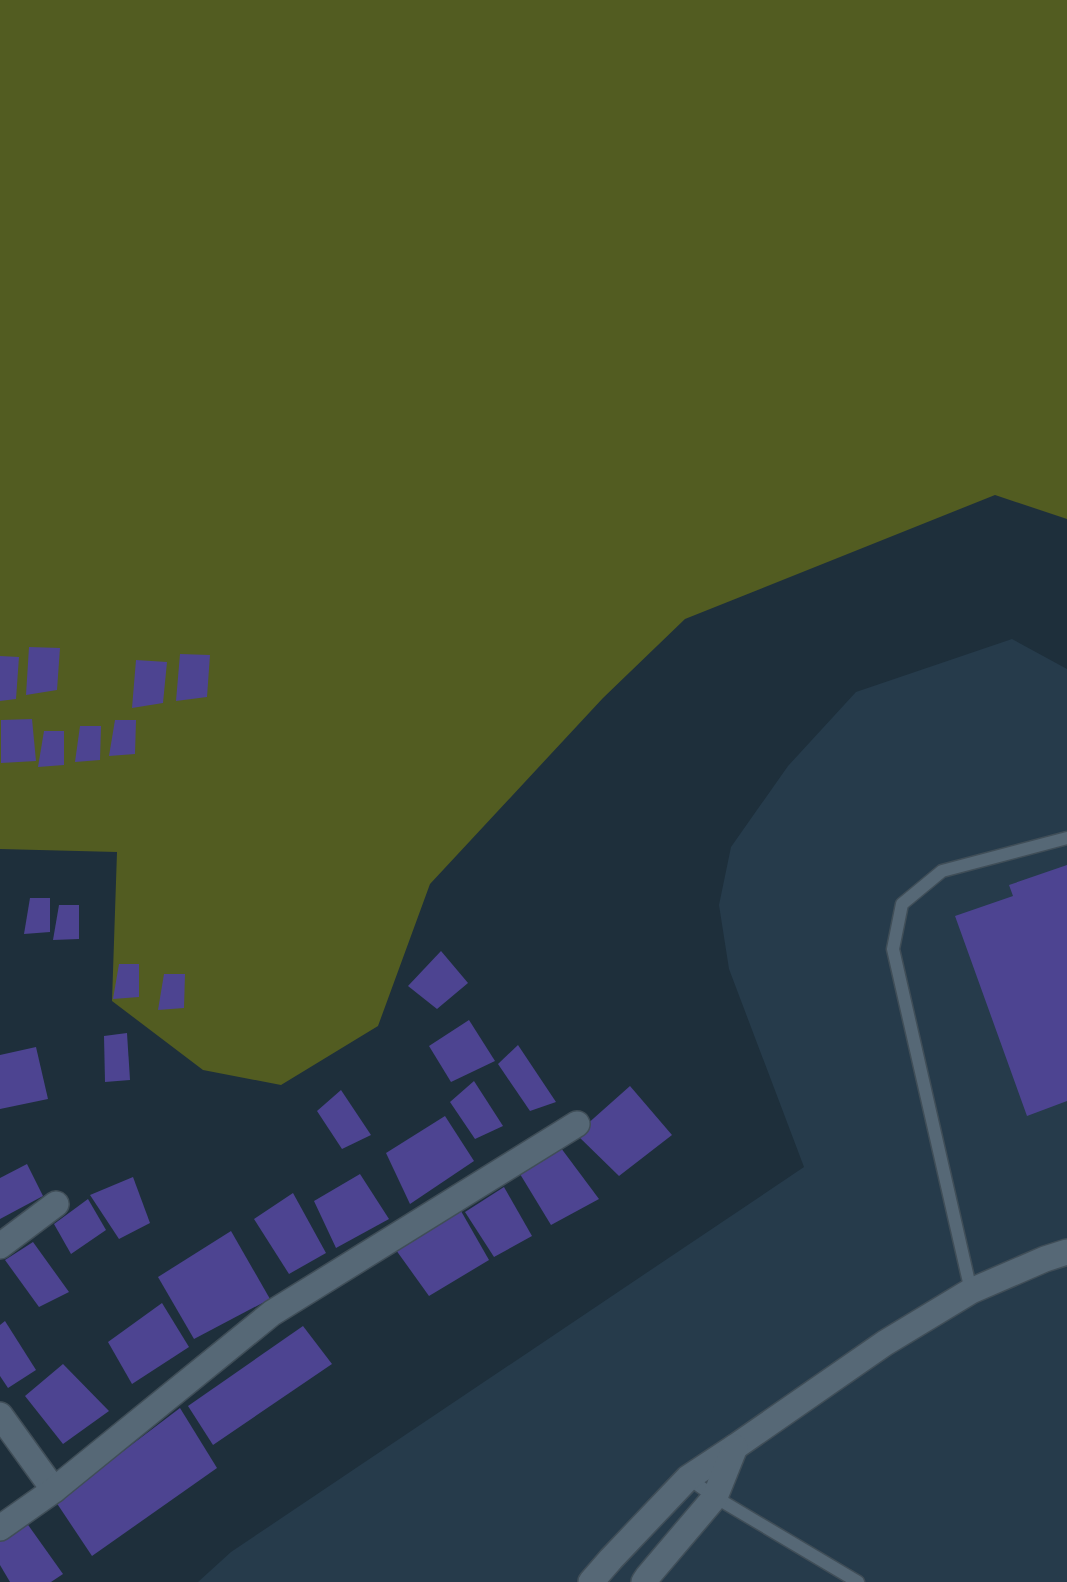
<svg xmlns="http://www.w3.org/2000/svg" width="1067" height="1582" viewBox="0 0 1067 1582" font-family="'DM Sans',sans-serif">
  <rect width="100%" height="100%" fill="#1e2f3b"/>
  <!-- built -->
  <path fill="#263b4b" d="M1012 639 1067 669V1582H198L231 1552 804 1167 729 969 719 905 731 847 788 766 856 692Z"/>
  <!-- green -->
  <path fill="#525c21" d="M0 0H1067V519L995 495 685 619 603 698 430 884 378 1026 281 1085 203 1070 112 1001 117 852 0 849Z"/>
  <!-- building -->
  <g fill="#4d4491">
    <path d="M29 647 60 648 57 690 26 695Z"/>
    <path d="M180 654 210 655 207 697 176 701Z"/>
    <path d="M0 656 19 657 16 699 0 701Z"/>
    <path d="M136 660 167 662 163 703 132 708Z"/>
    <path d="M32 719 36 761 1 763V720Z"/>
    <path d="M115 720H136L135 754 109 756Z"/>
    <path d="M80 726H101L100 760 75 762Z"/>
    <path d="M44 731H64V765L38 767Z"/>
    <path d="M1067 865V1101L1027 1116 955 916 1013 896 1009 885Z"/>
    <path d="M30 898H50V932L24 934Z"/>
    <path d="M59 905H79V939L53 940Z"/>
    <path d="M441 951 468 983 437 1009 408 986Z"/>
    <path d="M119 964H139V997L113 999Z"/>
    <path d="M164 974H185L184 1008 158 1010Z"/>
    <path d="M469 1020 495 1061 451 1082 429 1046Z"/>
    <path d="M127 1033 130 1080 105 1082 104 1036Z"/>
    <path d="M518 1045 556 1102 530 1111 498 1064Z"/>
    <path d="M36 1047 48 1099 0 1109V1055Z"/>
    <path d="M474 1081 503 1126 475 1139 450 1102Z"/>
    <path d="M630 1086 672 1135 619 1176 576 1134Z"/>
    <path d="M341 1090 371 1135 342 1149 317 1111Z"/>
    <path d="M445 1116 474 1161 410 1204 386 1153Z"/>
    <path d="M558 1144 599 1199 551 1225 520 1174Z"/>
    <path d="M27 1164 43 1196 0 1219V1178Z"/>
    <path d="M360 1174 389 1219 336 1248 314 1201Z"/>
    <path d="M133 1177 150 1223 119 1239 90 1195Z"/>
    <path d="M504 1187 532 1236 494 1257 465 1212Z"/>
    <path d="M293 1193 326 1253 289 1274 254 1219Z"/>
    <path d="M88 1199 106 1230 71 1254 54 1224Z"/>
    <path d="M461 1211 489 1260 429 1296 396 1250Z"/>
    <path d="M231 1231 270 1299 194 1339 158 1277Z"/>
    <path d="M33 1242 69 1292 39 1307 5 1260Z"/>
    <path d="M162 1303 189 1347 132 1384 108 1342Z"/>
    <path d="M5 1321 36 1370 8 1388 0 1376V1325Z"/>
    <path d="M303 1326 332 1364 213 1445 188 1406Z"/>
    <path d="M63 1364 109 1411 63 1444 25 1396Z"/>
    <path d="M180 1408 217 1468 92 1556 56 1502Z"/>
    <path d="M26 1522 63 1574 51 1582H10L0 1565V1539Z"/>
  </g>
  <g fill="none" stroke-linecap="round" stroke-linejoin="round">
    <!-- lane casing -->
    <g stroke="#404e58" stroke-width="15">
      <g id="lane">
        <path d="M971 1291 893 949 902 904 942 871 1067 838"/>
        <path d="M688 1478 715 1497 858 1582"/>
      </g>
    </g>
    <!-- street casing -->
    <g stroke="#404e58" stroke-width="28">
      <g id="street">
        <path d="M0 1246 56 1204"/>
        <path d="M0 1415 54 1490"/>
        <path d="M0 1528 54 1490 272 1313 577 1124"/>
        <path d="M591 1582 611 1559 688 1478 735 1447 885 1343 971 1291 1045 1259 1067 1252"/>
        <path d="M644 1582 648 1576 715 1497 735 1447"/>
      </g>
    </g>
    <!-- lane -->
    <use href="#lane" stroke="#566876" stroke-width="12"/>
    <!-- street -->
    <use href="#street" stroke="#566876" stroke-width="25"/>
  </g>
</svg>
